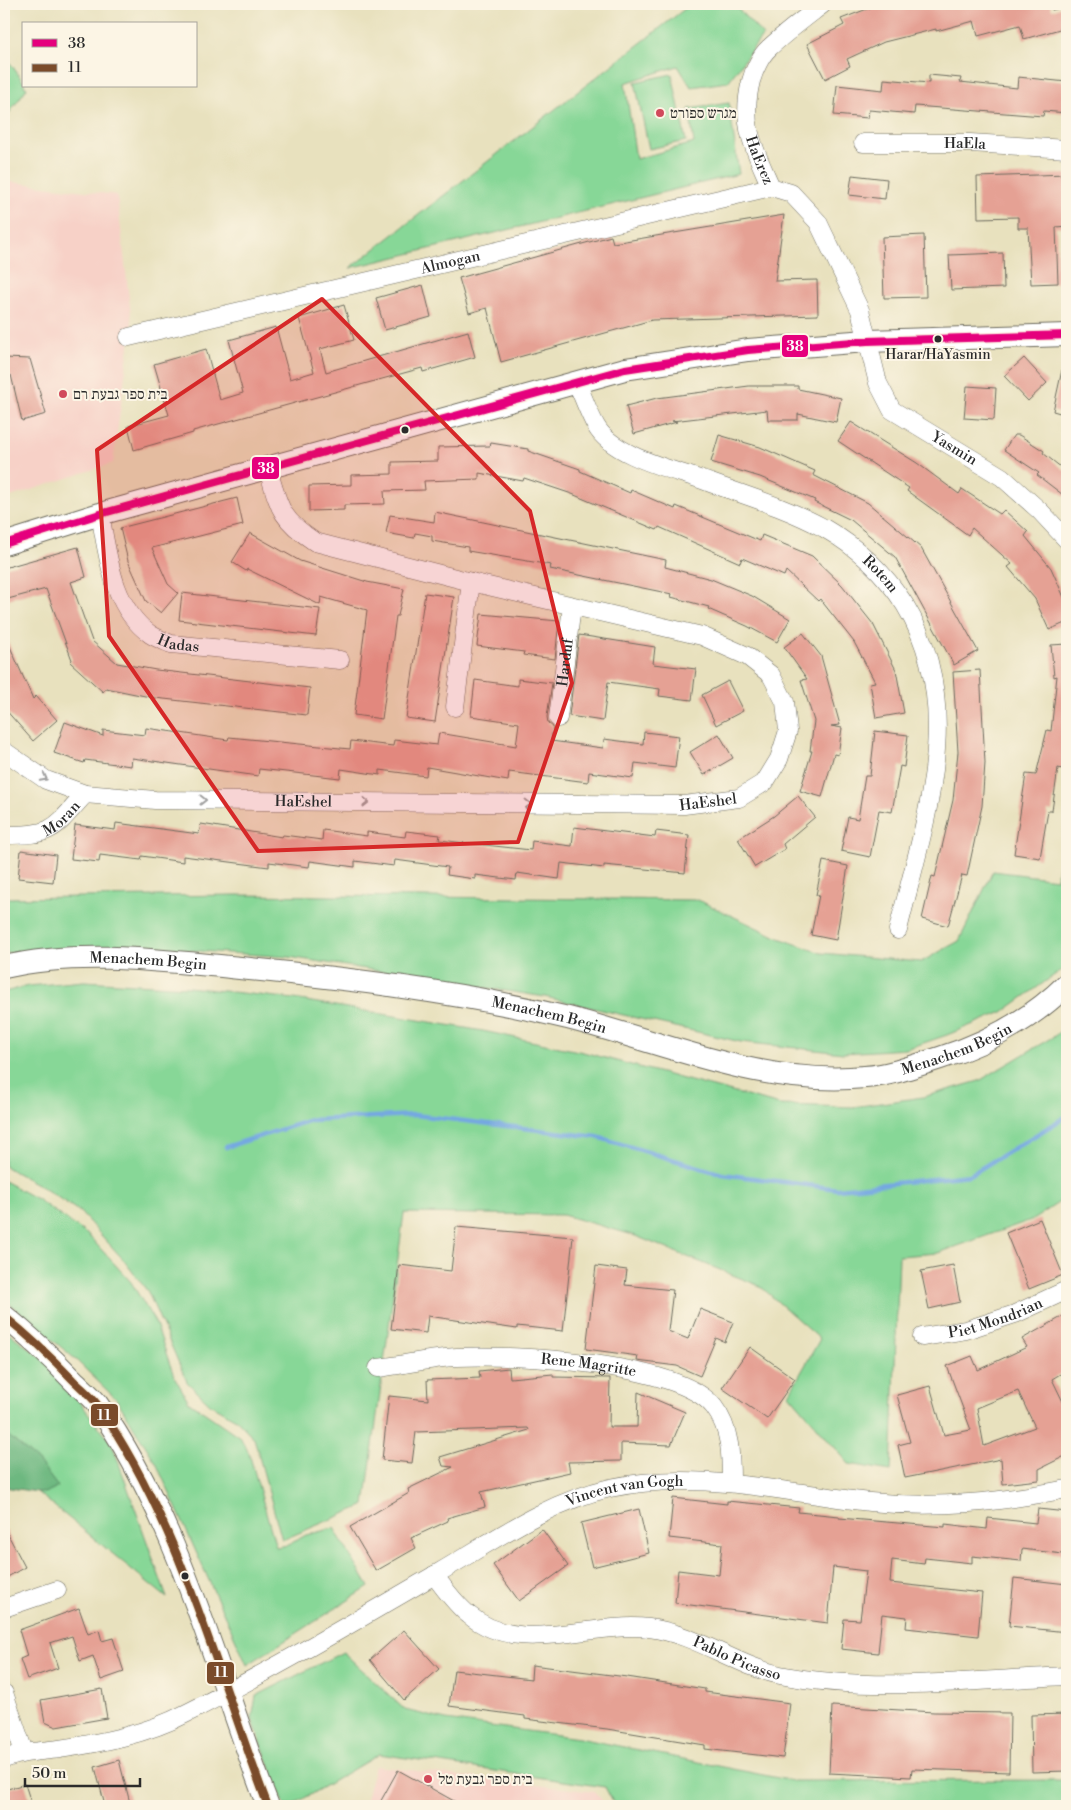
<svg xmlns="http://www.w3.org/2000/svg" width="1071" height="1810" viewBox="0 0 1071 1810" font-family="'Libre Bodoni','Frank Ruhl Libre',serif">
  <rect width="100%" height="100%" fill="#fcf5e5"/>
  <filter id="ink" filterUnits="userSpaceOnUse"><feTurbulence type="fractalNoise" baseFrequency=".02" numOctaves="2"/><feDisplacementMap in="SourceGraphic" scale="10" xChannelSelector="R" yChannelSelector="G"/><feConvolveMatrix kernelMatrix="1 2 1 2 8 2 1 2 1" color-interpolation-filters="sRGB"/></filter>
  <filter id="wash" filterUnits="userSpaceOnUse"><feTurbulence type="fractalNoise" baseFrequency=".0096" numOctaves="4" result="noise"/><feDisplacementMap in="SourceGraphic" scale="20" xChannelSelector="R" yChannelSelector="G"/><feGaussianBlur stdDeviation="1.12" result="paint"/><feColorMatrix in="noise" values="0 0 0 0 0 0 0 0 0 0 0 0 0 0 0 0 0 1.4 0 .05"/><feComposite in="paint" operator="in"/></filter>
  <g filter="url(#wash)">
    <rect width="100%" height="100%" fill="#e8e1be"/>
    <!-- built -->
    <g fill="#f7d1c7">
      <path d="M4 181 117 195 132 324 113 463 4 499Z"/>
      <path d="M375 1766 595 1792 607 1806H364Z"/>
    </g>
    <!-- green -->
    <g fill="#87d797" stroke="#598161">
      <path d="M691 4H733L763 35 728 82 691 87 678 66 625 83 636 159 694 143 689 109 729 103 739 174 350 268Z"/>
      <path d="M4 54 24 83V86L27 88 4 120Z"/>
      <path d="M672 74 686 141 649 149 635 82Z"/>
      <path d="M1066 822 1067 966 1003 1012 947 1035 906 1049 843 1053 741 1042 545 997 289 957 124 946 4 953V898L235 895 698 900 779 938 821 953 921 962 959 941 993 871 1056 879Z"/>
      <path d="M84 981 188 987 294 999 483 1031 583 1052 780 1105 853 1107 923 1097 979 1081 1056 1035 1067 1025V1197L1034 1219 938 1253 899 1256 891 1471 849 1464 789 1394 820 1339 760 1286 633 1235 563 1215 404 1213 365 1505 282 1540 254 1438 236 1419 211 1405 187 1382 148 1292 122 1258 80 1212 39 1185 4 1166V992L28 986Z"/>
      <path d="M4 1181 37 1199 88 1235 131 1282 156 1324 174 1376 189 1402 240 1437 249 1453 276 1547 288 1545 306 1535 334 1528 369 1587 247 1665 156 1463 117 1400 74 1358 4 1299Z"/>
      <path d="M4 1329 52 1366 112 1444 167 1598 32 1488 4 1482Z"/>
      <path d="M343 1652 405 1710 446 1720 579 1738 793 1781 1067 1780V1806H615L605 1787 379 1754 291 1806H285L252 1719 256 1696Z"/>
    </g>
    <!-- forest -->
    <path fill="#6db880" stroke="#4c7256" d="M4 1432 38 1461 58 1487 44 1493 4 1487Z"/>
    <g fill="none" stroke-linecap="round" stroke-linejoin="round">
      <!-- stream -->
      <path stroke="#75a8e1" stroke-width="4.5" d="M226 1147 311 1120 415 1115 597 1137 722 1174 838 1189 970 1175 1067 1116"/>
    </g>
    <g id="blocks">
      <!-- building -->
      <g fill="#e5a194" fill-rule="evenodd">
        <path d="M880 4H1050L1052 10 1067 6V27L1024 39 1020 25 978 36 974 21 936 31V29L884 42 847 59 850 66 825 79 807 44 844 25 841 19Z"/>
        <path d="M929 75 961 78 960 82 1017 88 1018 77 1067 82V113L1044 111 1043 116 915 106 914 114 869 110 868 118 834 115 837 85 883 90 884 79 929 83Z"/>
        <path d="M1067 174V226L1056 227 1058 283 1031 284 1028 228H1018V217L978 218 977 177Z"/>
        <path d="M852 175 887 179 885 199 849 195Z"/>
        <path d="M784 215 775 281 817 280 818 315 652 320 501 362 487 308 469 313 459 278 611 236 613 243Z"/>
        <path d="M924 235 926 297 884 298 882 237Z"/>
        <path d="M1003 253 1004 288 951 290 949 255Z"/>
        <path d="M423 285 431 317 385 330 376 298Z"/>
        <path d="M344 305 354 340 320 349 326 372 468 331 475 357 423 372 422 368 193 431V433L134 450 128 426 169 415 154 364 206 349 220 400 243 393 229 340 276 327 290 379 314 372 299 318Z"/>
        <path d="M4 358 30 359 46 414 22 421 11 375H4Z"/>
        <path d="M1024 358 1047 383 1028 401 1004 376Z"/>
        <path d="M1062 370H1067V415L1053 411Z"/>
        <path d="M749 386H798V389L841 398 836 422 798 414V420H768L767 410 672 421 677 422 634 434 626 406 657 398Z"/>
        <path d="M967 386 996 388 994 420 964 418Z"/>
        <path d="M851 422 917 463 959 494 962 489 1000 514 1004 510 1028 532 1025 536 1051 568 1067 604V622L1049 630 1035 599 1008 567 1012 564 972 528 968 535 907 491 909 488 838 441Z"/>
        <path d="M719 435 760 447 815 471 813 475 868 503 921 548 978 651 954 665 895 557 851 520 814 502 815 500 760 477 711 462Z"/>
        <path d="M1014 435H1019L1044 451 1043 453 1067 472V498L1037 475 1039 473 1004 450Z"/>
        <path d="M491 443 528 449V451L580 469V471L630 493 631 490 675 509 676 506 760 541 762 535 812 556 842 585 873 624 896 670 904 713 876 718 870 683 875 682 854 642 820 599 818 601 786 571 784 576 742 558 740 563 659 527 657 530 572 494 524 478 523 481 479 473V479L424 481 425 490 384 491 385 504 344 505V510L309 511V486L351 485V475L392 474V462L438 461V447L490 446Z"/>
        <path d="M237 498 243 525 152 548 168 584 178 593 161 613 146 601 128 561 120 528Z"/>
        <path d="M435 512 666 560 665 567 711 579 752 596 790 619 777 642 747 626 708 609 709 607 671 597 672 594 550 569 551 565 468 551V547L432 541V536L415 533 414 538 386 533 390 515 434 522Z"/>
        <path d="M250 533 300 561 367 582 404 589 398 616H396L382 719 354 715 367 610 321 597 320 605 247 569 246 571 232 562Z"/>
        <path d="M78 547 86 577 71 582 92 641 117 663 156 670 310 688 307 715 155 698 106 688 103 692 70 662 72 660 46 589 4 600V568Z"/>
        <path d="M182 593 320 609 316 636 179 620Z"/>
        <path d="M425 593 454 597 435 722 406 718Z"/>
        <path d="M481 614 559 621 555 659 523 655 524 652 477 646Z"/>
        <path d="M4 633 33 699 36 696 57 720 33 741 4 708Z"/>
        <path d="M803 633 821 656 840 725 831 726 842 728 838 755 834 754 822 797 800 791 812 751H810L814 721 801 680 807 679 784 647Z"/>
        <path d="M579 635 655 647 653 664 696 669 692 700 659 696 660 689 608 682 603 721 569 716Z"/>
        <path d="M1067 644V770L1058 768 1052 811H1048L1040 858 1014 854 1026 774 1036 775 1047 730 1051 731 1057 676 1054 677 1051 645Z"/>
        <path d="M980 670 985 763 982 806 967 876 962 875 948 926 922 919 932 876 935 877 953 800 958 752 953 672Z"/>
        <path d="M518 679 552 683 547 717 548 723 553 727 551 741 603 748 604 739 643 744 644 732 679 736 675 768 635 763 633 778 589 772 588 782 509 772 508 781 427 767 426 776 380 770V775L341 769 340 778 259 769 258 776 132 758 131 766 85 760 84 763 54 753 65 722 103 736V730L145 735 146 728 228 740 229 737 350 749 351 741 393 746 394 740 437 745 439 733 516 746 519 723 471 716 475 680 518 686Z"/>
        <path d="M728 681 743 711 716 725 702 695Z"/>
        <path d="M875 731 908 735 904 767 900 766 892 812 879 810 870 857 841 851 848 817 858 819 865 776H870Z"/>
        <path d="M719 734 733 758 704 775 690 752Z"/>
        <path d="M798 796 815 817 783 844 785 849 755 867 738 839 774 816Z"/>
        <path d="M116 823 199 834 201 824 282 837 283 835 322 840 323 830 367 836V832L405 837 406 831 440 835 439 840 531 850 532 841 572 846 574 827 655 837 656 831 689 835 685 873 604 865V868L561 863 559 879 517 873 516 880 475 875V879L447 875 448 867 395 860 394 866 355 861V867L310 861 309 867 269 862V867L183 856V862L142 856 141 860 100 855 99 862 71 859 75 825 115 830Z"/>
        <path d="M21 850 56 855 53 882 18 878Z"/>
        <path d="M823 861 848 866 836 940 811 935 819 895H816Z"/>
        <path d="M1040 1219 1063 1275 1029 1289 1006 1233Z"/>
        <path d="M456 1227 573 1237 563 1331 517 1326V1329L428 1316 426 1333 391 1329 399 1265 451 1271Z"/>
        <path d="M953 1265 960 1302 929 1309 921 1271Z"/>
        <path d="M596 1266 627 1270 625 1285 673 1290 668 1331 688 1339 700 1309 733 1322 725 1342 716 1338 700 1376 677 1366 637 1361 638 1356 586 1349Z"/>
        <path d="M1067 1314V1370L1052 1379 1067 1410V1455L1039 1469V1480L1003 1484 1001 1459 905 1478 898 1445 910 1442 897 1395 930 1386 944 1435 971 1430 947 1366 972 1356 978 1370 1027 1347 1022 1339ZM1018 1391 1035 1427 984 1446 977 1408Z"/>
        <path d="M750 1347 795 1379 767 1419 722 1388Z"/>
        <path d="M509 1368 510 1378 553 1374V1377L610 1378 609 1427H637L638 1392 685 1412 671 1445 621 1443V1461L568 1462 570 1472 481 1492 485 1507 447 1518 448 1521 411 1538 416 1548 376 1571 350 1527 409 1493 408 1489 453 1467 443 1466 440 1457 529 1430 528 1428 416 1432 412 1463 382 1460 389 1396 428 1400 427 1380 480 1378 479 1371Z"/>
        <path d="M673 1498 727 1504V1501L799 1508 798 1512 839 1516V1518L945 1527V1524L987 1529 988 1518 1036 1523 1038 1509 1067 1512 1063 1554 1022 1549 1021 1561 972 1556V1563L925 1558 924 1564 892 1560 890 1583 982 1593 978 1636 906 1628 907 1617 882 1614 878 1653 841 1649 844 1619 860 1620 866 1571 833 1567 828 1623 675 1603 678 1570 719 1575 722 1544 669 1538Z"/>
        <path d="M639 1509 649 1553 592 1567 581 1523Z"/>
        <path d="M4 1527 25 1567 4 1579Z"/>
        <path d="M542 1529 568 1566 519 1601 493 1565Z"/>
        <path d="M1014 1578 1067 1584V1632L1009 1626Z"/>
        <path d="M79 1608 88 1634 99 1630 102 1641 113 1638 124 1672 101 1680 93 1656 80 1661 72 1636 50 1643 58 1668 27 1679 20 1659 27 1656 19 1630Z"/>
        <path d="M404 1630 439 1669 404 1700 370 1660Z"/>
        <path d="M532 1665 627 1677 705 1689V1692L790 1703 783 1758 705 1749V1745L607 1729 525 1719V1716L449 1706 454 1670 531 1679Z"/>
        <path d="M102 1689 107 1718 56 1727 45 1722 41 1700Z"/>
        <path d="M832 1706 934 1712 1010 1713 1009 1772 912 1769 911 1777 829 1773Z"/>
        <path d="M1067 1714V1771L1032 1772 1031 1715Z"/>
        <path d="M119 1760 130 1803 105 1806 95 1767Z"/>
        <path d="M398 1770 463 1806H378Z"/>
        <path d="M25 1784 32 1806H4V1790Z"/>
      </g>
    </g>
  </g>
  <g filter="url(#ink)">
    <use href="#blocks" fill-opacity="0" stroke="#6d6b5e" stroke-width="1"/>
    <g fill="none" stroke-linecap="round" stroke-linejoin="round">
      <!-- minor casing -->
      <g stroke="#6d6b5e" stroke-width="19">
        <g id="minor">
          <path id="s1" d="M823 4C805 18 786 32 769 48 761 55 754 70 751 81 740 125 754 148 771 187L791 193 818 222 860 310 878 383 892 410 1002 477 1040 511 1067 540"/>
          <path id="s2" d="M863 143H970L1067 149"/>
          <path id="s3" d="M129 337 771 187"/>
          <path id="s4" d="M576 381C583 396 588 412 596 426 613 457 676 470 708 482 747 496 787 508 824 528 857 547 885 573 905 605 967 707 924 823 898 930"/>
          <path id="s5" d="M100 514C108 555 112 607 150 634 156 638 164 641 171 644L340 660"/>
          <path d="M455 707 471 582"/>
          <path id="s6" d="M558 718 572 606"/>
          <path id="s7" d="M4 751 46 780 85 794 155 800 684 805 739 798 765 782 779 759 788 731 785 702 771 675 747 656 702 636 471 582 315 542C280 519 279 507 268 469"/>
          <path id="s8" d="M4 835C54 835 53 830 85 794"/>
          <path id="s9" d="M922 1337 966 1330 1015 1314 1067 1290"/>
          <path id="s10" d="M378 1368C404 1365 431 1358 457 1357 512 1354 679 1362 714 1407 731 1429 731 1456 731 1483"/>
          <path id="s11" d="M434 1575C445 1589 455 1604 469 1615 519 1657 590 1621 649 1628 696 1634 734 1665 780 1675 872 1693 974 1680 1067 1676"/>
          <path d="M4 1608 57 1590"/>
          <path d="M4 1693 24 1752"/>
          <path id="s12" d="M4 1759C26 1751 36 1752 59 1749 101 1743 147 1734 185 1714 271 1671 354 1622 438 1573 493 1541 547 1502 610 1488 698 1469 783 1493 870 1502 937 1509 1001 1502 1067 1489"/>
        </g>
      </g>
      <!-- tertiary casing -->
      <g stroke="#6d6b5e" stroke-width="24">
        <g id="tertiary">
          <path d="M4 544 100 514 625 369 748 350 867 341 1067 335"/>
          <path id="s13" d="M4 967C77 950 156 960 230 967 343 978 457 991 568 1018 667 1043 761 1087 865 1077 890 1075 915 1066 940 1058 987 1043 1032 1019 1067 984"/>
          <path d="M4 1316C29 1336 51 1357 73 1380 81 1388 90 1395 97 1404 181 1524 216 1671 268 1806"/>
        </g>
      </g>
      <!-- minor -->
      <use href="#minor" stroke="#fff" stroke-width="18"/>
      <!-- tertiary -->
      <use href="#tertiary" stroke="#fff" stroke-width="22"/>
      <!-- bus-1 casing -->
      <g stroke="#fcf5e5" stroke-width="11">
        <path id="bus-1" d="M4 544 100 514 625 369 748 350 867 341 1067 335"/>
      </g>
      <!-- bus-2 casing -->
      <g stroke="#fcf5e5" stroke-width="11">
        <path id="bus-2" d="M4 1316C29 1336 51 1357 73 1380 81 1388 90 1395 97 1404 181 1524 216 1671 268 1806"/>
      </g>
      <!-- bus-1 -->
      <use href="#bus-1" stroke="#e5007d" stroke-width="8"/>
      <!-- bus-2 -->
      <use href="#bus-2" stroke="#7a4b2a" stroke-width="8"/>
    </g>
    <!-- one-way arrows -->
    <defs><path id="oneway-chevron" d="M-2-3.5L2.5 0L-2 3.5" fill="none" stroke-width="1.6" stroke-linecap="round" stroke-linejoin="round" transform="scale(1.25)"/></defs>
    <g stroke="#a0a0a0">
      <use href="#oneway-chevron" transform="translate(44 778) rotate(28)"/>
      <use href="#oneway-chevron" transform="translate(203 800) rotate(1)"/>
      <use href="#oneway-chevron" transform="translate(366 802) rotate(1)"/>
      <use href="#oneway-chevron" transform="translate(528 804) rotate(1)"/>
    </g>
  </g>
  <!-- marked area -->
  <path fill="#d62828" fill-opacity="0.2" stroke="#d62828" stroke-width="4" stroke-linejoin="round" d="M322 299 530 511 572 683 518 842 258 851 109 636 97 450Z"/>
  <!-- markers -->
  <g fill="#d1495b" stroke="#fcf5e5" stroke-width="2">
    <circle cx="660" cy="113" r="5"/>
    <circle cx="63" cy="394" r="5"/>
    <circle cx="428" cy="1779" r="5"/>
  </g>
  <g fill="#2b2b2b" stroke="#fcf5e5" stroke-width="2">
    <circle cx="938" cy="339" r="4.5"/>
    <circle cx="405" cy="430" r="4.5"/>
    <circle cx="185" cy="1576" r="4.5"/>
  </g>
  <g text-anchor="middle" dominant-baseline="central" stroke-width="4" stroke-linejoin="round" paint-order="stroke">
    <!-- bus labels -->
    <g font-size="14" fill="#2b2b2b" stroke="#fcf5e5">
      <text x="938" y="355">Harar/HaYasmin</text>
    </g>
    <!-- poi labels -->
    <g font-size="15" fill="#2b2b2b" stroke="#fcf5e5" text-anchor="start">
      <text x="670" y="113">מגרש ספורט</text>
      <text x="73" y="394">בית ספר גבעת רם</text>
      <text x="438" y="1779">בית ספר גבעת טל</text>
    </g>
    <!-- street labels -->
    <g font-size="15" fill="#2b2b2b" stroke="#fcf5e5">
      <text stroke="none"><textPath href="#s2" startOffset="102">HaEla</textPath></text>
      <text stroke="none"><textPath href="#s1" startOffset="189">HaErez</textPath></text>
      <text stroke="none"><textPath href="#s3" startOffset="330">Almogan</textPath></text>
      <text stroke="none"><textPath href="#s1" startOffset="555">Yasmin</textPath></text>
      <text stroke="none"><textPath href="#s4" startOffset="375">Rotem</textPath></text>
      <text stroke="none"><textPath href="#s5" startOffset="164">Hadas</textPath></text>
      <text stroke="none"><textPath href="#s6" startOffset="56">Harduf</textPath></text>
      <text stroke="none"><textPath href="#s7" startOffset="716">HaEshel</textPath></text>
      <text stroke="none"><textPath href="#s7" startOffset="311">HaEshel</textPath></text>
      <text stroke="none"><textPath href="#s8" startOffset="62">Moran</textPath></text>
      <text stroke="none"><textPath href="#s13" startOffset="145">Menachem Begin</textPath></text>
      <text stroke="none"><textPath href="#s13" startOffset="550">Menachem Begin</textPath></text>
      <text stroke="none"><textPath href="#s13" startOffset="970">Menachem Begin</textPath></text>
      <text stroke="none"><textPath href="#s9" startOffset="76">Piet Mondrian</textPath></text>
      <text stroke="none"><textPath href="#s10" startOffset="212">Rene Magritte</textPath></text>
      <text stroke="none"><textPath href="#s12" startOffset="684">Vincent van Gogh</textPath></text>
      <text stroke="none"><textPath href="#s11" startOffset="332">Pablo Picasso</textPath></text>
    </g>
  </g>
  <g stroke="#fcf5e5" stroke-width="2">
    <rect x="781" y="334" width="28" height="24" rx="5" fill="#e5007d"/>
    <rect x="251" y="456" width="29" height="24" rx="5" fill="#e5007d"/>
    <rect x="90" y="1403" width="29" height="24" rx="5" fill="#7a4b2a"/>
    <rect x="206" y="1661" width="29" height="24" rx="5" fill="#7a4b2a"/>
  </g>
  <g font-size="14" text-anchor="middle" font-weight="bold" fill="#fff">
    <text x="795" y="351">38</text>
    <text x="266" y="473">38</text>
    <text x="104" y="1420">11</text>
    <text x="221" y="1677">11</text>
  </g>
  <!-- margin -->
  <rect width="1071" height="1810" fill="none" stroke="#fcf5e5" stroke-width="20"/>
  <!-- legend -->
  <rect x="22" y="22" width="175" height="65" fill="#fcf5e5" stroke="#a8a49b"/>
  <rect x="32" y="39" width="25" height="8" fill="#e5007d" stroke="#a8a49b"/>
  <text x="68" y="48" font-size="15" fill="#2b2b2b">38</text>
  <rect x="32" y="64" width="25" height="8" fill="#7a4b2a" stroke="#a8a49b"/>
  <text x="68" y="72" font-size="15" fill="#2b2b2b">11</text>
  <!-- scale -->
  <path d="M25 1778v8h115v-8" fill="none" stroke="#2b2b2b" stroke-width="2.5"/>
  <text x="32" y="1778" font-size="15" fill="#2b2b2b" stroke="#fcf5e5" stroke-width="4" paint-order="stroke">50 m</text>
</svg>
